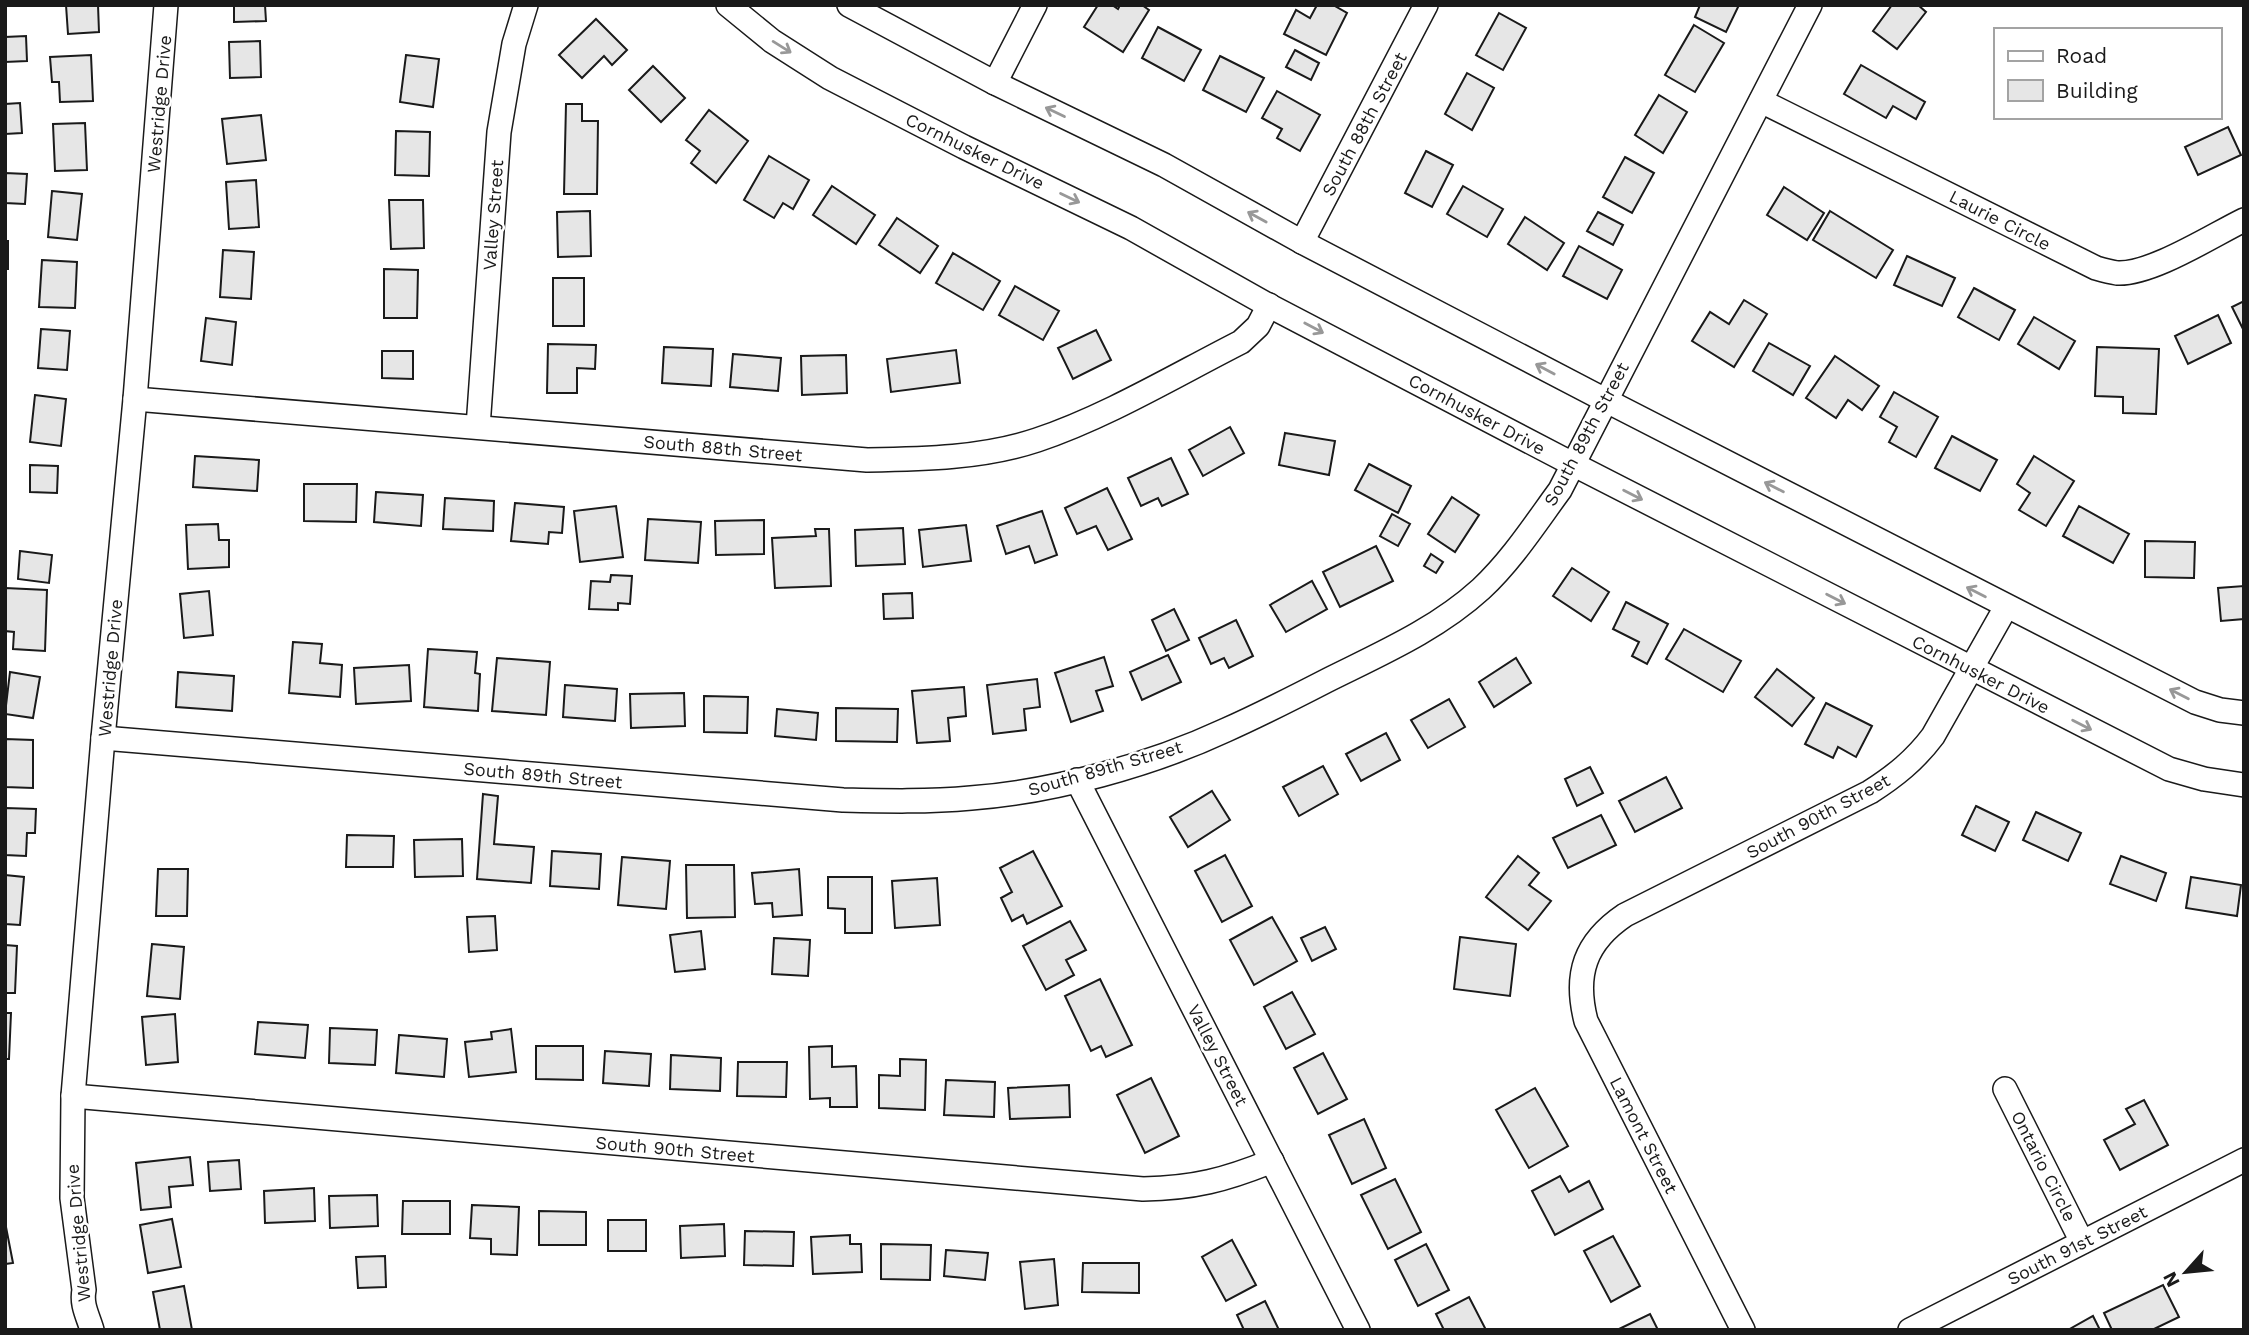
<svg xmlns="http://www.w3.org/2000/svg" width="2249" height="1335" viewBox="0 0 2249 1335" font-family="'Work Sans',sans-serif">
  <rect width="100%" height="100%" fill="#fff"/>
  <!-- building -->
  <g fill="#e6e6e6" stroke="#1a1a1a" stroke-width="2">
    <path d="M66 5H98L99 32 68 34Z"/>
    <path d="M234 5H265L266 21 234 22Z"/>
    <path d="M1098 5H1112L1118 9 1120 5H1142L1149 10 1123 52 1084 27Z"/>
    <path d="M1317 5H1333L1347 13 1326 55 1284 34 1296 10 1310 18Z"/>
    <path d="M1700 5H1739L1726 32 1695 17Z"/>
    <path d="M1892 5H1918L1926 12 1897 49 1873 31Z"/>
    <path d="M1499 13 1526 28 1503 70 1476 55Z"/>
    <path d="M596 19 627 50 612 65 604 56 582 78 559 55Z"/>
    <path d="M1694 25 1724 43 1695 92 1665 75Z"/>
    <path d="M1158 27 1201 50 1184 81 1142 58Z"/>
    <path d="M26 36 27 61 5 62V37Z"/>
    <path d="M260 41 261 77 230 78 229 42Z"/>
    <path d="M1295 50 1319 63 1311 80 1286 67Z"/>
    <path d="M91 55 93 101 60 102 59 82H52L50 57Z"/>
    <path d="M406 55 439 59 433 107 400 102Z"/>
    <path d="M1220 56 1264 78 1246 112 1203 90Z"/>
    <path d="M1861 65 1925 102 1916 119 1893 106 1886 118 1844 94Z"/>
    <path d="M653 66 685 98 661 122 629 90Z"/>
    <path d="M1467 73 1494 88 1472 130 1445 114Z"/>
    <path d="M1277 91 1320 115 1300 151 1277 138 1282 129 1262 118Z"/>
    <path d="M1659 95 1687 112 1663 153 1635 135Z"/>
    <path d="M20 103 22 133 5 134V104Z"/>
    <path d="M566 104H582V121H598L597 194H564Z"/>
    <path d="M709 110 748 141 716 183 691 163 700 151 686 140Z"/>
    <path d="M261 115 266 160 227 164 222 119Z"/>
    <path d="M85 123 87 170 55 171 53 124Z"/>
    <path d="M2228 127 2241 155 2198 175 2185 147Z"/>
    <path d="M396 131 430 132 429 176 395 175Z"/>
    <path d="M1426 151 1453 165 1432 207 1405 193Z"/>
    <path d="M769 156 809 180 793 209 783 203 774 218 744 200Z"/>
    <path d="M1625 157 1654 173 1632 213 1603 197Z"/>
    <path d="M5 173 27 174 25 204 5 203Z"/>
    <path d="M256 180 259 227 229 229 226 182Z"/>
    <path d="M832 186 875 215 856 244 813 215Z"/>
    <path d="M1463 186 1503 209 1487 237 1447 214Z"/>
    <path d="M1784 187 1824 213 1807 240 1767 215Z"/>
    <path d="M52 191 82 194 77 240 48 237Z"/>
    <path d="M389 200H423L424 248 391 249Z"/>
    <path d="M590 211 591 256 558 257 557 212Z"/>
    <path d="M1830 211 1893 250 1876 278 1813 240Z"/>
    <path d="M1598 212 1623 225 1613 245 1587 231Z"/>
    <path d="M1525 217 1564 243 1547 270 1508 244Z"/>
    <path d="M897 218 938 246 920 273 879 245Z"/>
    <rect x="5" y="241" width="3" height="28"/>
    <path d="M1579 246 1622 270 1607 299 1563 276Z"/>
    <path d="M223 250 254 252 251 299 220 297Z"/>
    <path d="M953 253 1000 281 983 310 936 283Z"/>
    <path d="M1907 256 1955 278 1942 306 1894 285Z"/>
    <path d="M42 260 77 262 75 308 39 307Z"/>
    <path d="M384 269 418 270 417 318H384Z"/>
    <rect x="553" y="278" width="31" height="48"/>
    <path d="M1015 286 1059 311 1043 340 999 315Z"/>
    <path d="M1974 288 2015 310 1999 340 1958 317Z"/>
    <path d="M1744 300 1767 314 1734 367 1692 341 1710 312 1729 324Z"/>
    <path d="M2244 301V331L2232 307Z"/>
    <path d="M2218 315 2231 343 2188 364 2175 336Z"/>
    <path d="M2034 317 2075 341 2059 369 2018 344Z"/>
    <path d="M206 318 236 322 232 365 201 361Z"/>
    <path d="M41 329 70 331 67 370 38 368Z"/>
    <path d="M1096 330 1111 360 1073 379 1058 348Z"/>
    <path d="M1769 343 1810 366 1793 395 1753 371Z"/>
    <path d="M548 344 596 345 595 369 577 368V393H547Z"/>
    <path d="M664 347 713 349 711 386 662 383Z"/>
    <path d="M2097 347 2159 349 2156 414 2123 413V397L2095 396Z"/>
    <path d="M956 350 960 383 891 392 887 359Z"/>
    <path d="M382 351H413V379L382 378Z"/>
    <path d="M733 354 781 358 778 391 730 387Z"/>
    <path d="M846 355 847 393 802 395 801 356Z"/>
    <path d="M1835 356 1879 386 1862 410 1848 400 1836 418 1806 398Z"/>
    <path d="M1894 392 1938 417 1916 457 1889 442 1897 427 1880 417Z"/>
    <path d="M35 395 66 399 61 446 30 442Z"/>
    <path d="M1230 427 1244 453 1203 476 1189 450Z"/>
    <path d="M1285 433 1335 441 1329 475 1279 465Z"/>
    <path d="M1952 436 1997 460 1980 491 1935 468Z"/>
    <path d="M195 456 259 460 257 491 193 487Z"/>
    <path d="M2034 456 2074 481 2046 526 2019 510 2030 493 2017 484Z"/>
    <path d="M1171 458 1188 494 1162 506 1158 498 1141 506 1128 478Z"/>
    <path d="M1369 464 1411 486 1398 513 1355 490Z"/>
    <path d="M30 465 58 466 57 493 30 492Z"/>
    <path d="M304 484H357L356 522 304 521Z"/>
    <path d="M1107 488 1132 539 1108 550 1096 526 1077 534 1065 508Z"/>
    <path d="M376 492 423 495 421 526 374 522Z"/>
    <path d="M1452 497 1479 515 1455 552 1428 534Z"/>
    <path d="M445 498 494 501 493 531 443 529Z"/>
    <path d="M515 503 564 507 562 533 549 532 548 544 511 541Z"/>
    <path d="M616 506 623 557 580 562 574 511Z"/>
    <path d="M2079 506 2129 534 2113 563 2063 536Z"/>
    <path d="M1042 511 1057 555 1035 563 1029 546 1006 554 997 526Z"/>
    <path d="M1392 514 1410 524 1398 546 1380 536Z"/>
    <path d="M648 519 701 522 698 563 645 560Z"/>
    <path d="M764 520V554L716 555 715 521Z"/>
    <path d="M218 524 219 540H229V567L188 569 186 525Z"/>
    <path d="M966 525 971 561 923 567 919 530Z"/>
    <path d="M903 528 905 564 856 566 855 530Z"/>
    <path d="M815 529H829L831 586 775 588 772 538 816 536Z"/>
    <path d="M2145 541 2195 542 2194 578 2145 577Z"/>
    <path d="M1376 546 1393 581 1340 607 1323 572Z"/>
    <path d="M20 551 52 555 49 583 18 579Z"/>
    <path d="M1431 554 1443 562 1436 573 1424 566Z"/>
    <path d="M1572 568 1609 592 1591 621 1553 596Z"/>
    <path d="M611 575 632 576 630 604 618 603V610L589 609 591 581 610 582Z"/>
    <path d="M1312 581 1327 609 1286 632 1270 605Z"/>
    <path d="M2244 586V619L2221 621 2218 588Z"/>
    <path d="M5 588 47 590 45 651 13 649 14 632 5 631Z"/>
    <path d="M209 591 213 635 184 638 180 594Z"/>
    <path d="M912 593 913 618 884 619 883 594Z"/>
    <path d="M1626 602 1668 624 1647 664 1632 656 1639 642 1613 629Z"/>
    <path d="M1174 609 1189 640 1166 651 1152 620Z"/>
    <path d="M1236 620 1253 656 1229 668 1224 658 1211 664 1199 638Z"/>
    <path d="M1684 629 1741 661 1723 692 1666 659Z"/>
    <path d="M293 642 322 644 320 663 342 665 340 697 289 693Z"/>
    <path d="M428 649 477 652 475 673 480 674 478 711 424 707Z"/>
    <path d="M1168 655 1181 682 1142 700 1130 672Z"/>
    <path d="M1104 657 1113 686 1096 691 1103 711 1071 722 1055 673Z"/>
    <path d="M497 658 550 662 546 715 492 711Z"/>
    <path d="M1516 658 1531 683 1494 707 1479 682Z"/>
    <path d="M409 665 411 701 356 704 354 668Z"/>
    <path d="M1777 669 1814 698 1792 726 1755 697Z"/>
    <path d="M10 672 40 677 33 718 5 714Z"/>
    <path d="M178 672 234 676 232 711 176 707Z"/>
    <path d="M1037 679 1040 707 1024 709 1026 730 993 734 987 685Z"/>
    <path d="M565 685 617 689 615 721 563 717Z"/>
    <path d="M964 687 966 716 948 718 950 741 917 743 912 691Z"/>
    <path d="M684 693 685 726 631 728 630 694Z"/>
    <path d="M704 696 748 697 747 733 704 732Z"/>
    <path d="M1449 699 1465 727 1428 748 1411 720Z"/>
    <path d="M1826 703 1872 726 1856 757 1838 747 1833 758 1805 744Z"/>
    <path d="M836 708 898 709 897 742 836 741Z"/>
    <path d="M777 709 818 713 816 740 775 736Z"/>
    <path d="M1386 733 1400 760 1361 781 1346 754Z"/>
    <path d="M5 739 33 740V788L5 787Z"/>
    <path d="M1323 766 1338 794 1299 816 1283 787Z"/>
    <path d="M1590 767 1603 793 1577 806 1565 779Z"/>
    <path d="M1666 777 1682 808 1635 832 1619 801Z"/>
    <path d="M1212 791 1230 820 1188 847 1170 817Z"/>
    <path d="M483 794 498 796 494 844 534 847 531 883 477 879Z"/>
    <path d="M1976 806 2009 822 1995 851 1962 835Z"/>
    <path d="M5 808 36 809 35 833H27L26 856 5 855Z"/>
    <path d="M2036 812 2081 833 2068 861 2023 840Z"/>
    <path d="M1601 815 1616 845 1568 868 1553 838Z"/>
    <path d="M347 835 394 836 393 867H346Z"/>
    <path d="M462 839 463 876 415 877 414 840Z"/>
    <path d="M552 851 601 854 599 889 550 886Z"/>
    <path d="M1033 851 1062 906 1027 924 1023 915 1012 921 1001 898 1012 892 1000 868Z"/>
    <path d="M1225 855 1252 906 1222 922 1195 871Z"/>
    <path d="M1518 856 1539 873 1529 885 1551 901 1528 930 1486 897Z"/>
    <path d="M2121 856 2166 873 2156 901 2110 884Z"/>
    <path d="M622 857 670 861 666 909 618 905Z"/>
    <path d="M686 865H734L735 917 687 918Z"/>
    <path d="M158 869H188L187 916H156Z"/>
    <path d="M799 869 802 915 773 917 772 903 755 904 752 873Z"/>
    <path d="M5 875 24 877 20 925 5 924Z"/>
    <path d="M828 877H872V933H845V909L828 908Z"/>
    <path d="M2191 877 2241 885 2237 916 2186 908Z"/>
    <path d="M937 878 940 925 895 928 892 881Z"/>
    <path d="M495 916 497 950 469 952 467 917Z"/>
    <path d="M1272 917 1297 961 1254 985 1230 940Z"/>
    <path d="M1070 921 1086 950 1066 960 1074 975 1046 990 1023 946Z"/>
    <path d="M1325 927 1336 949 1312 961 1301 938Z"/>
    <path d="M701 931 705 969 675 972 670 935Z"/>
    <path d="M1460 937 1516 944 1510 996 1454 989Z"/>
    <path d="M774 938 810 940 808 976 772 974Z"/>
    <path d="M152 944 184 947 180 999 147 996Z"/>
    <path d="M5 945 17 946 15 993H5Z"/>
    <path d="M1100 979 1132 1045 1106 1057 1101 1046 1091 1051 1065 996Z"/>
    <path d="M1292 992 1315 1034 1286 1049 1264 1007Z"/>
    <path d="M5 1013H11L9 1059H5Z"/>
    <path d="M175 1014 178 1062 146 1065 142 1017Z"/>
    <path d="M258 1022 308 1025 305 1058 255 1054Z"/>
    <path d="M330 1028 377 1030 375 1065 329 1063Z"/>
    <path d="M511 1029 516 1072 469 1077 465 1042 492 1039 491 1032Z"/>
    <path d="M399 1035 447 1039 444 1077 396 1073Z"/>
    <path d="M536 1046H583V1080L536 1079Z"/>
    <path d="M832 1046V1067L856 1066 857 1107H830V1098L810 1099 809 1047Z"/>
    <path d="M605 1051 651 1054 649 1086 603 1083Z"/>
    <path d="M1323 1053 1347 1099 1318 1114 1294 1068Z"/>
    <path d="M671 1055 721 1058 720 1091 670 1089Z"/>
    <path d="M900 1059 926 1060 925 1110 879 1108V1075L900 1076Z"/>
    <path d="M738 1062H787L786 1097 737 1096Z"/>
    <path d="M1151 1078 1179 1136 1145 1153 1117 1095Z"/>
    <path d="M946 1080 995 1082 994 1117 944 1115Z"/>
    <path d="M1069 1085 1070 1117 1010 1119 1008 1088Z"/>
    <path d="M1535 1088 1568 1146 1529 1168 1496 1110Z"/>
    <path d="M2144 1100 2168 1145 2120 1170 2104 1140 2135 1124 2126 1109Z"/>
    <path d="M1364 1119 1386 1168 1352 1184 1329 1135Z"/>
    <path d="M190 1157 193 1185 169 1187 171 1207 141 1210 136 1163Z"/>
    <path d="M239 1160 241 1189 210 1191 208 1162Z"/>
    <path d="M1560 1176 1569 1192 1589 1181 1603 1209 1555 1235 1532 1191Z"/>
    <path d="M1395 1179 1421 1232 1388 1249 1361 1195Z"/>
    <path d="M314 1188 315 1221 265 1223 264 1191Z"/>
    <path d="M377 1195 378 1226 330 1228 329 1196Z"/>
    <path d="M403 1201H450V1234H402Z"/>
    <path d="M472 1205 519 1207 517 1255 491 1254V1239L470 1238Z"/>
    <path d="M539 1211 586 1212V1245H539Z"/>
    <path d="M172 1219 181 1267 148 1273 140 1225Z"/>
    <rect x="608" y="1220" width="38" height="31"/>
    <path d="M5 1222 13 1263 5 1264Z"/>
    <path d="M724 1224 725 1256 681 1258 680 1226Z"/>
    <path d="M745 1231 794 1232 793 1266 744 1265Z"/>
    <path d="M850 1235V1244H861L862 1272 813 1274 811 1237Z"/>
    <path d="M1613 1236 1640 1286 1611 1302 1584 1251Z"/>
    <path d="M1232 1240 1256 1285 1226 1301 1202 1257Z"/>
    <path d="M881 1244 931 1245 930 1280 881 1279Z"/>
    <path d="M1426 1244 1449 1290 1418 1306 1395 1260Z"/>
    <path d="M946 1250 988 1253 985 1280 944 1276Z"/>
    <path d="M385 1256 386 1287 358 1288 356 1257Z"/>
    <path d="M1054 1259 1058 1305 1025 1309 1020 1262Z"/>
    <path d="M1083 1263H1139V1293L1082 1292Z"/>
    <path d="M2163 1285 2179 1317 2152 1330H2112L2104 1313Z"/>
    <path d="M184 1286 192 1330H160L153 1292Z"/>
    <path d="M1469 1297 1486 1330H1444L1436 1314Z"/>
    <path d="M1265 1301 1279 1330H1244L1237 1315Z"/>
    <path d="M1650 1314 1658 1330H1617Z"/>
    <path d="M2093 1316 2100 1330H2068Z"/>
  </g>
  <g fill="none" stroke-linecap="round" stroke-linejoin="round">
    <!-- street casing -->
    <g stroke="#1a1a1a" stroke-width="26">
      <g id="street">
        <path d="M728 5 772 41 830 78 964 147 1131 228 1266 304 1561 458 2169 769 2204 779 2244 785"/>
        <path d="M849 5 995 83 1164 165 1302 242 1605 400 2195 702 2220 710 2244 713"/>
        <path d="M995 83 1035 5"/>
        <path d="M1761 101 2096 268C2103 270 2110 272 2117 273 2151 275 2213 235 2244 220"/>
        <path d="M1302 242 1426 5"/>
        <path d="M135 399 867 460C924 459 983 458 1037 440 1106 417 1176 375 1241 342L1258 326 1269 305"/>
        <path d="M478 427 499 132 514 44 526 5"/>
        <path d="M103 738 843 800C886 801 928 802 971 798 1053 792 1151 765 1226 730 1260 715 1293 698 1326 681 1380 654 1436 630 1481 589 1512 560 1535 524 1560 490L1810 5"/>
        <path d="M1077 780 1358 1330"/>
        <path d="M2005 1089 2082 1242"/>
        <path d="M73 1096 1143 1189C1194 1188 1225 1180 1272 1161"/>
        <path d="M92 1330C88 1316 81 1305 84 1290L72 1198 73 1096 103 738 135 399 166 5"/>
        <path d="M1743 1330 1586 1021C1574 974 1585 942 1625 915L1870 792C1895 776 1915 760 1933 736L2006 607"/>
        <path d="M1910 1330 2244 1160"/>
      </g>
    </g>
    <!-- street -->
    <use href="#street" stroke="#fff" stroke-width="23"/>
  </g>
  <!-- one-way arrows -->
  <defs><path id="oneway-shaft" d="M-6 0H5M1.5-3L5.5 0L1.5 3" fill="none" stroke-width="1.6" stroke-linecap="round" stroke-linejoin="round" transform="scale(1.75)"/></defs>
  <g stroke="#989898">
    <use href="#oneway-shaft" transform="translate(782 47) rotate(32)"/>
    <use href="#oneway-shaft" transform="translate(1055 112) rotate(-154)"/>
    <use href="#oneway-shaft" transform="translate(1070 198) rotate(26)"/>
    <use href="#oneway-shaft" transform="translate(1257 217) rotate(-151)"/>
    <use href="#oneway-shaft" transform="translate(1314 328) rotate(28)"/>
    <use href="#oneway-shaft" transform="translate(1545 369) rotate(-152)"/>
    <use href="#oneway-shaft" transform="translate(1774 487) rotate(-153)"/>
    <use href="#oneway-shaft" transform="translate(1633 495) rotate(27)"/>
    <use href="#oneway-shaft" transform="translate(1976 592) rotate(-153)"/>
    <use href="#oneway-shaft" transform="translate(1836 599) rotate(27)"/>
    <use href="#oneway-shaft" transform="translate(2179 694) rotate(-153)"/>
    <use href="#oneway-shaft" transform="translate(2082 725) rotate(27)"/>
  </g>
  <g text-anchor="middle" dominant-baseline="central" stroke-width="5" stroke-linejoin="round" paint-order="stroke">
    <!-- street labels -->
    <g font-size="18" fill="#1a1a1a" stroke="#fff">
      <text transform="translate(159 104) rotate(-85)">Westridge Drive</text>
      <text transform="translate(1364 124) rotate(-62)">South 88th Street</text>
      <text transform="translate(975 151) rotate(26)">Cornhusker Drive</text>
      <text transform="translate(493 215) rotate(-86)">Valley Street</text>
      <text transform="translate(2000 220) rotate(27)">Laurie Circle</text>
      <text transform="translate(1477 414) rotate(28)">Cornhusker Drive</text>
      <text transform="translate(1586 434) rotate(-62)">South 89th Street</text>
      <text transform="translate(723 448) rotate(5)">South 88th Street</text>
      <text transform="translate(110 668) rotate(-85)">Westridge Drive</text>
      <text transform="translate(1981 674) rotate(27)">Cornhusker Drive</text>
      <text transform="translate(1105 768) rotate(-16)">South 89th Street</text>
      <text transform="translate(543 775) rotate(5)">South 89th Street</text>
      <text transform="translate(1818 816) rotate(-28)">South 90th Street</text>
      <text transform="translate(1218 1055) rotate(63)">Valley Street</text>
      <text transform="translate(1644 1135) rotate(63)">Lamont Street</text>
      <text transform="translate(675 1149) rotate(5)">South 90th Street</text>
      <text transform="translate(2044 1166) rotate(63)">Ontario Circle</text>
      <text transform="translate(78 1233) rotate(-95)">Westridge Drive</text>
      <text transform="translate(2077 1245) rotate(-27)">South 91st Street</text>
    </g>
  </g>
  <!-- border -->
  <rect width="2249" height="1335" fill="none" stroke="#1a1a1a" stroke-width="14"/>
  <!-- legend -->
  <rect x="1994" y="28" width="228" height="91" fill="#ffffff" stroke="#a3a3a3" stroke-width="2"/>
  <rect x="2008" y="51" width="35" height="10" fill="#ffffff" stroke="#a3a3a3" stroke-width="2"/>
  <text x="2056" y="63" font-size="21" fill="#1a1a1a">Road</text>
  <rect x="2008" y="80" width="35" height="21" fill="#e6e6e6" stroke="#a3a3a3" stroke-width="2"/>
  <text x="2056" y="98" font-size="21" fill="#1a1a1a">Building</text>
  <!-- north arrow -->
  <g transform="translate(2186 1272) rotate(243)" stroke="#ffffff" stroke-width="5" paint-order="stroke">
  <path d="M0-5L12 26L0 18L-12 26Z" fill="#1a1a1a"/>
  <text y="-10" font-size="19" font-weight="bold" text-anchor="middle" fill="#1a1a1a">N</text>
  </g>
</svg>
